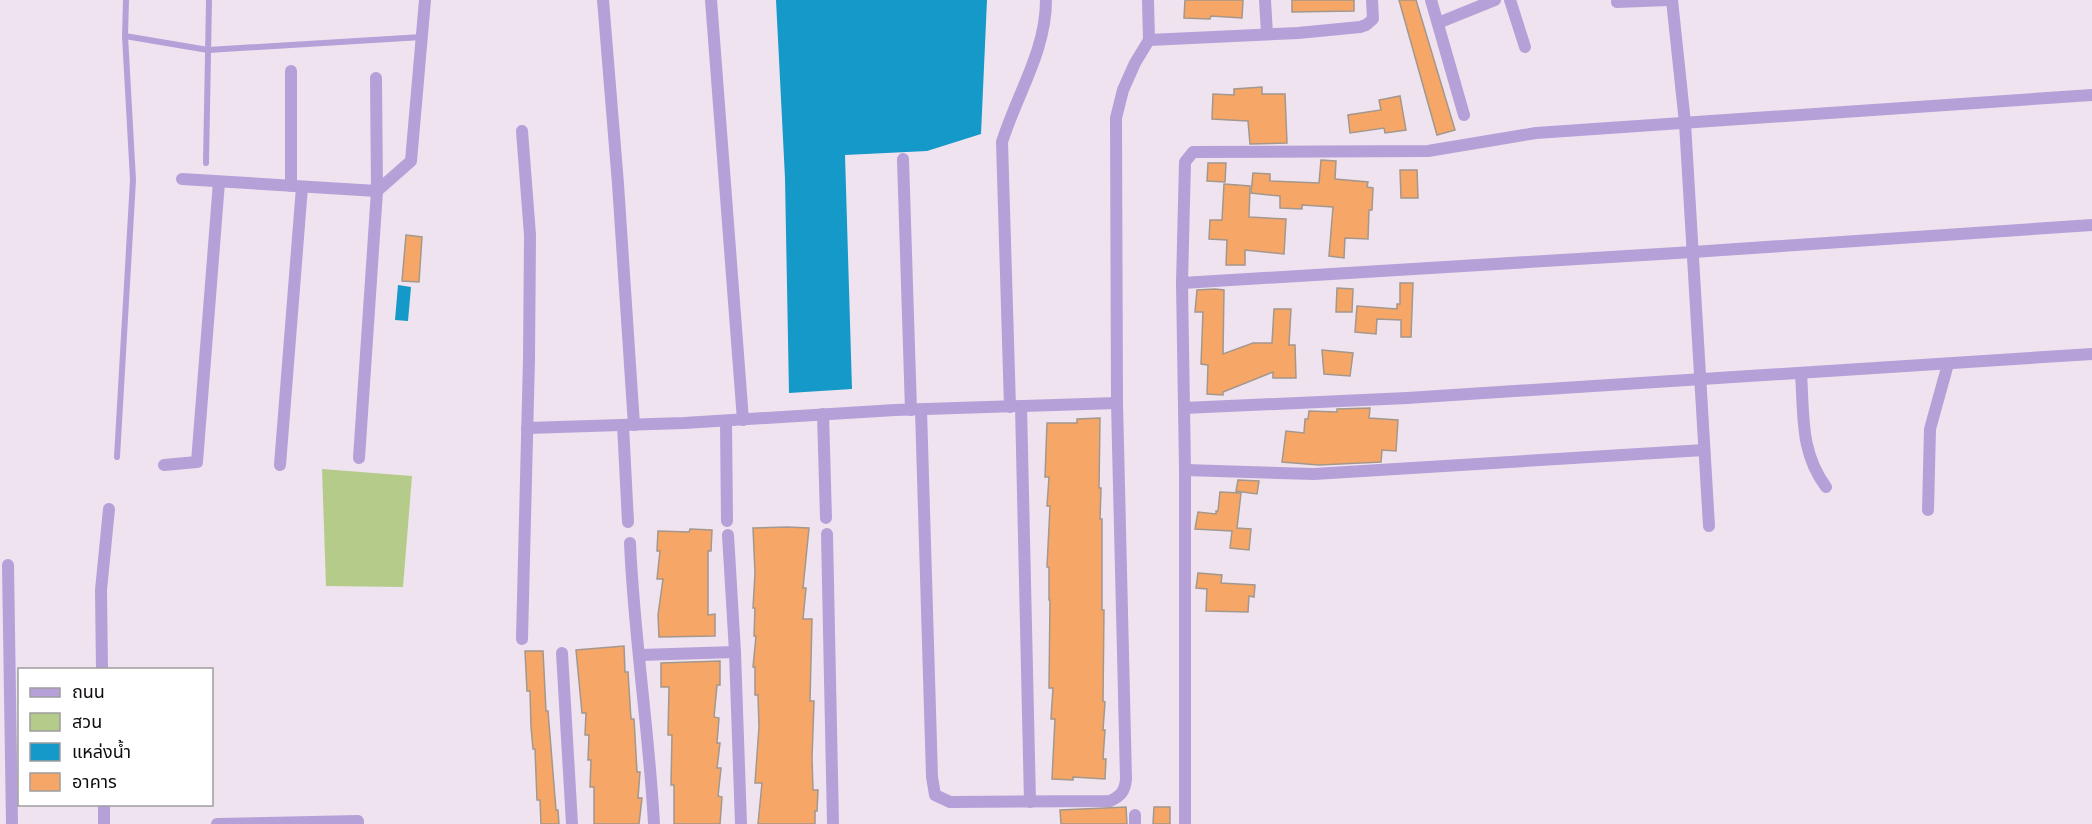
<svg xmlns="http://www.w3.org/2000/svg" width="2092" height="824" viewBox="0 0 2092 824" font-family="Lato,'Noto Sans Thai',sans-serif">
  <rect width="100%" height="100%" fill="#efe3ef"/>
  <!-- green -->
  <path fill="#b5cb8a" d="M322 469 412 476 403 587 326 586Z"/>
  <!-- water -->
  <g fill="#1599c8">
    <path d="M776 0H987L981 134 927 151 845 155 852 389 789 393 785 178Z"/>
    <path d="M398 285 411 287 408 321 395 320Z"/>
  </g>
  <!-- building -->
  <g fill="#f6a767" stroke="#a4978d" stroke-width="1.5">
    <path d="M1185 0H1243L1242 18 1211 16 1210 19 1184 18Z"/>
    <path d="M1292 0H1354V11L1292 12Z"/>
    <path d="M1399 0H1416L1455 130 1437 135Z"/>
    <path d="M1262 87V94H1285L1287 143 1250 144 1248 121 1212 119 1213 94 1234 95V89Z"/>
    <path d="M1400 96 1406 130 1385 133 1384 128 1350 133 1348 115 1381 110 1379 100Z"/>
    <path d="M1321 160 1336 161 1335 179 1368 182 1367 187 1373 188 1372 210H1369L1368 239 1345 238 1344 258 1329 256 1333 207 1302 205V209L1280 208V196L1251 193 1253 173 1270 174V181L1319 183Z"/>
    <path d="M1208 163H1226L1225 182 1207 181Z"/>
    <path d="M1400 170H1417L1418 198H1401Z"/>
    <path d="M1224 184 1250 186 1249 217 1286 219 1284 254 1245 250V265H1226L1227 240 1209 239 1210 220H1222Z"/>
    <path d="M406 235 422 237 419 282 402 281Z"/>
    <path d="M1400 283H1413L1411 337H1401V320L1377 319 1376 334 1355 332 1357 306 1397 309V304H1400Z"/>
    <path d="M1337 288 1353 289 1352 312H1336Z"/>
    <path d="M1215 289 1224 290 1223 354 1253 343H1272L1274 309H1291L1289 345H1295L1296 378H1273V372L1223 392V395L1207 394 1208 365 1201 364 1203 312H1195L1197 290Z"/>
    <path d="M1322 350 1353 353 1350 376 1324 374Z"/>
    <path d="M1370 408 1369 418 1398 420 1396 451 1382 450 1381 462 1319 465 1282 462 1286 431 1304 433 1305 419H1308L1309 411 1337 412V409Z"/>
    <path d="M1100 418 1099 488H1101L1100 519H1102V610H1104L1103 701 1105 702 1103 730H1105L1103 759H1106L1105 779 1073 777V780L1052 779 1055 719H1051L1053 688H1049L1050 600H1049V567H1047L1050 506H1047L1049 477H1045L1047 423H1077V419Z"/>
    <path d="M1238 480 1259 481 1257 494 1236 491Z"/>
    <path d="M1220 492 1241 493 1237 528 1251 529 1249 550 1230 548 1232 531 1195 529 1198 512 1216 514V511H1218Z"/>
    <path d="M787 527 809 528 803 588H806L803 619H812L810 701H814L812 758 813 790H818L817 811H815V824H758L762 783H755L759 727 758 695H755V667H753L756 636H754L755 608H753L755 573 753 528Z"/>
    <path d="M690 529 712 530 711 551H708V615L715 614V636L659 637 658 615 663 579H657L660 551H657L658 531 689 532Z"/>
    <path d="M1198 573 1222 575 1221 583 1255 585 1254 597 1249 596 1248 612 1206 611 1207 589 1196 588Z"/>
    <path d="M624 646 625 672H628L631 719H634L637 772H640L638 798H642L639 824H594V787H590L591 760H588L589 735H585L586 713H582L576 650Z"/>
    <path d="M525 651H543L546 711H548L556 810H558L559 824H541L540 800H537L535 749H533L531 727 530 691H527Z"/>
    <path d="M720 661V685H717L714 717 719 718 717 743H720L717 768H721L718 796 722 797 720 824H674V785H671L672 735H668L669 687H661V663Z"/>
    <path d="M1126 807 1127 824H1061L1060 810Z"/>
    <path d="M1154 807H1170V824H1153Z"/>
  </g>
  <g fill="none" stroke-linecap="round" stroke-linejoin="round">
    <!-- lane -->
    <g stroke="#b6a0d8" stroke-width="6">
      <path d="M125 36 208 50 422 37"/>
      <path d="M206 163 209 0"/>
      <path d="M117 457 133 180 125 36 126 0"/>
    </g>
    <!-- street -->
    <g stroke="#b6a0d8" stroke-width="12">
      <path d="M603 0 618 184 634 425"/>
      <path d="M711 0 743 420"/>
      <path d="M1265 0 1267 34"/>
      <path d="M1431 0 1464 115"/>
      <path d="M1510 0 1525 47"/>
      <path d="M1672 0 1685 123 1709 526"/>
      <path d="M1617 2 1668 0"/>
      <path d="M1438 23 1495 0"/>
      <path d="M1149 40 1298 33 1360 27 1366 25 1373 19 1372 0"/>
      <path d="M291 71V186"/>
      <path d="M903 159 911 410"/>
      <path d="M182 179 377 191 376 78"/>
      <path d="M1182 283 1693 252 2092 225"/>
      <path d="M1801 374C1804 416 1800 452 1826 487"/>
      <path d="M1021 406 1030 802"/>
      <path d="M1010 407 1002 142C1017 94 1046 51 1046 0"/>
      <path d="M1184 408 1407 398 2092 354"/>
      <path d="M921 410 932 777 935 795 950 802 1110 801C1121 796 1125 791 1126 779L1117 403 1116 118 1123 90 1135 63 1149 40 1148 0"/>
      <path d="M823 414 826 518"/>
      <path d="M726 421 727 521"/>
      <path d="M623 425 628 522"/>
      <path d="M527 428 684 423 895 410 1117 403"/>
      <path d="M359 458 377 191 411 161 425 0"/>
      <path d="M164 465 197 462 219 182"/>
      <path d="M280 465 302 187"/>
      <path d="M1185 470 1314 474 1704 450"/>
      <path d="M1928 510 1930 429 1948 364"/>
      <path d="M827 534 833 824"/>
      <path d="M728 535 735 652 741 824"/>
      <path d="M630 543C634 637 649 730 654 824"/>
      <path d="M8 565 12 824"/>
      <path d="M522 639 529 359 530 235 522 131"/>
      <path d="M562 653 572 824"/>
      <path d="M640 655 735 652"/>
      <path d="M102 670 101 590 109 509"/>
      <path d="M104 804V824"/>
      <path d="M1135 815V824"/>
      <path d="M217 824 358 821V824"/>
      <path d="M1185 824V470L1182 283 1185 162 1193 152 1428 151 1536 133 2092 95"/>
    </g>
  </g>
  <!-- legend -->
  <rect x="18" y="668" width="195" height="138" fill="#ffffff" stroke="#9f9d9f" stroke-width="1.5"/>
  <rect x="30" y="688" width="30" height="9" fill="#b6a0d8" stroke="#9f9d9f" stroke-width="1.5"/>
  <text x="72" y="698" font-size="18" fill="#0f0b0f">ถนน</text>
  <rect x="30" y="713" width="30" height="18" fill="#b5cb8a" stroke="#9f9d9f" stroke-width="1.5"/>
  <text x="72" y="728" font-size="18" fill="#0f0b0f">สวน</text>
  <rect x="30" y="743" width="30" height="18" fill="#1599c8" stroke="#9f9d9f" stroke-width="1.5"/>
  <text x="72" y="758" font-size="18" fill="#0f0b0f">แหล่งน้ำ</text>
  <rect x="30" y="773" width="30" height="18" fill="#f6a767" stroke="#9f9d9f" stroke-width="1.5"/>
  <text x="72" y="788" font-size="18" fill="#0f0b0f">อาคาร</text>
</svg>
